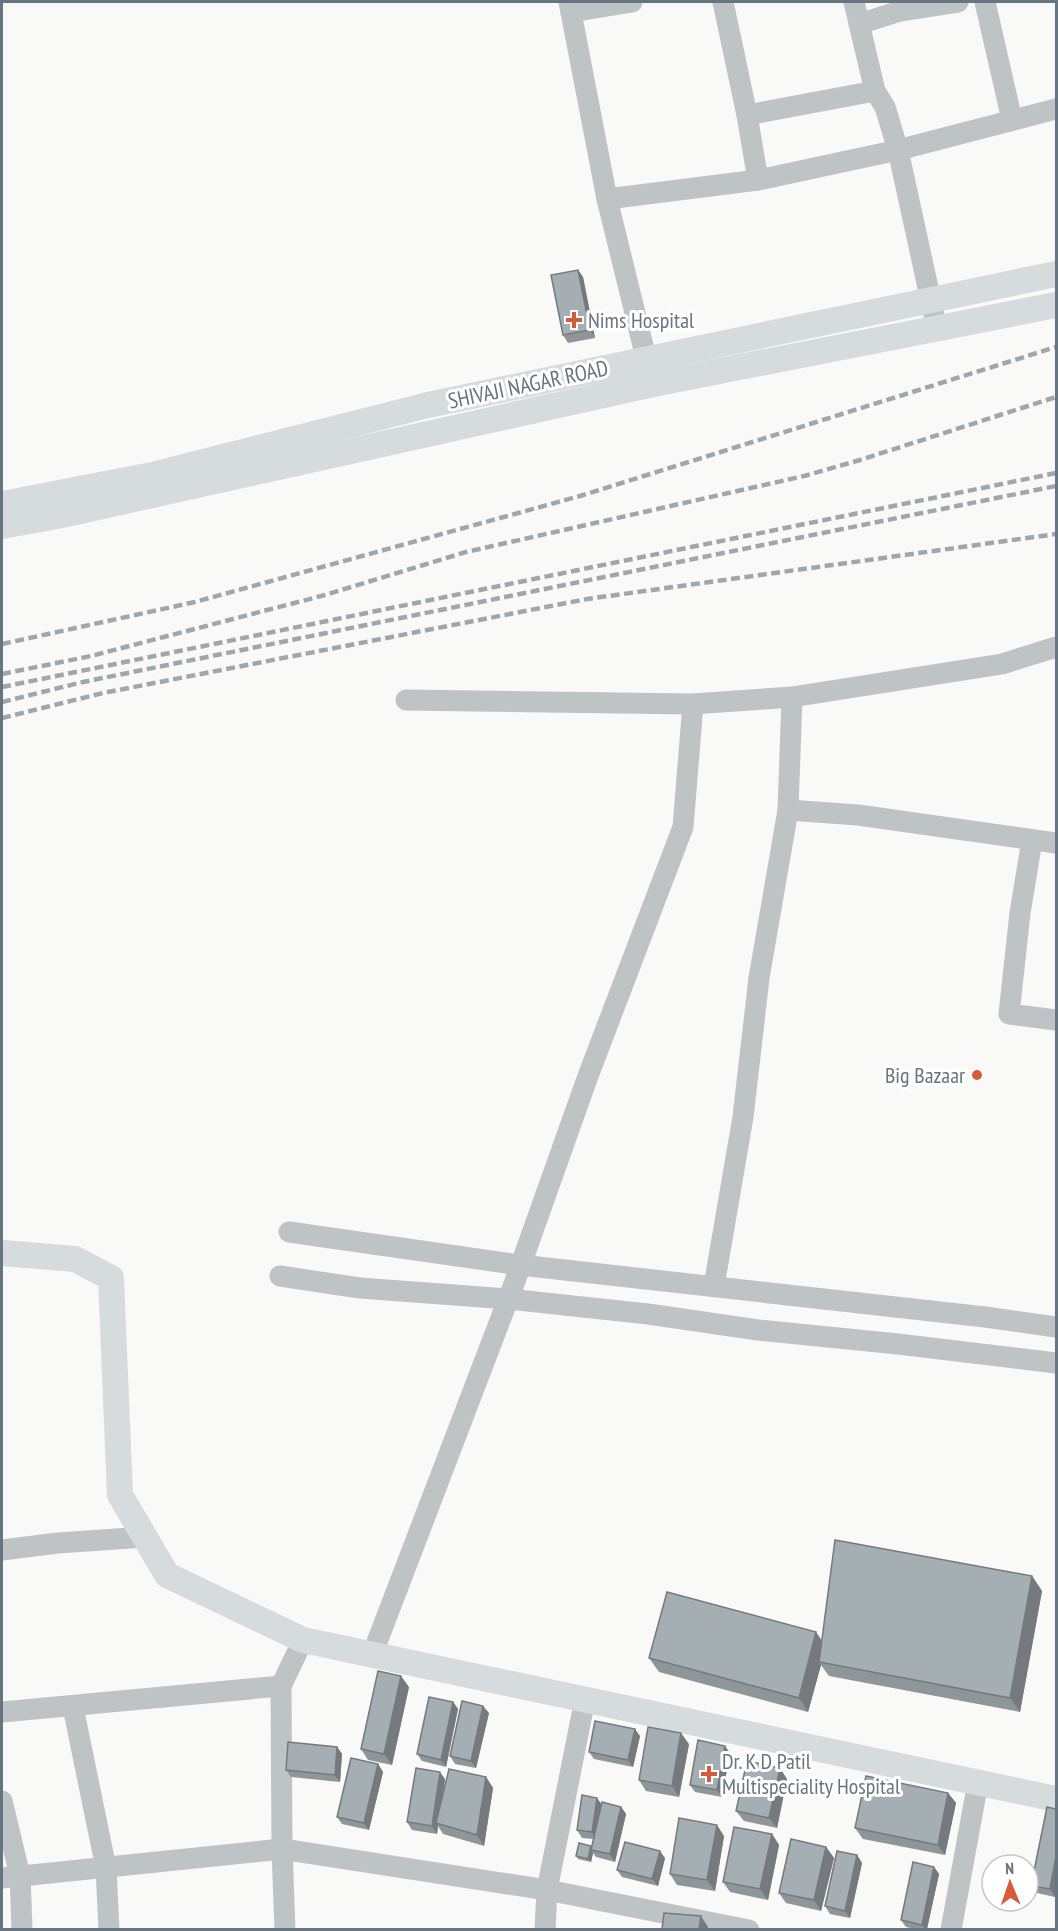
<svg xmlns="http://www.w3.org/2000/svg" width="1058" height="1931" viewBox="0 0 1058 1931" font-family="'PT Sans Narrow',sans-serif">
  <rect width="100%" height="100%" fill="#f9f9f7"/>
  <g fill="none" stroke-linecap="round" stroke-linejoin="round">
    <!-- minor -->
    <g stroke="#bec3c6" stroke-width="21">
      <path d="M569 2 607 199 650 374"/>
      <path d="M723 2 747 115 758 180"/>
      <path d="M854 2 875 91 885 107 898 150 937 329"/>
      <path d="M985 2 1012 120"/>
      <path d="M571 12 632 2"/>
      <path d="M859 24 900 11 958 2"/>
      <path d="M747 115 875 91"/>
      <path d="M607 199 758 180 898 150 1056 109"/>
      <path d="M792 697 788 810 858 815 1056 843"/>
      <path d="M406 700 693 704 792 697 1002 664 1056 647"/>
      <path d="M1032 840 1020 913 1009 1014 1056 1020"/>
      <path d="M289 1232 520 1265 985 1317 1056 1327"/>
      <path d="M280 1276 360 1288 508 1299 648 1314 758 1330 898 1344 1056 1363"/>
      <path d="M714 1286 743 1117 759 978 788 810"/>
      <path d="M2 1550 58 1543 145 1537"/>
      <path d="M372 1655 514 1284 588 1076 683 827 693 704"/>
      <path d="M73 1707 106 1868 109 1930"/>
      <path d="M2 1712 281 1686"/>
      <path d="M2 1801 20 1876 22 1930"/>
      <path d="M2 1878 282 1849 547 1890 749 1930"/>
      <path d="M285 1930 282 1849 281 1686 303 1640"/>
      <path d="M545 1930 547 1890 585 1699"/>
      <path d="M951 1930 978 1782"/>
    </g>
    <!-- major -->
    <g stroke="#d6dbde" stroke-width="26">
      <path d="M2 504 152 475 428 405 1056 274"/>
      <path d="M2 526 62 515 653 384 1056 305"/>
      <path d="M2 1253 75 1259 111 1278 120 1495 167 1575 303 1640 1056 1799"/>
    </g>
    <!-- rail -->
    <g stroke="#a0a7ac" stroke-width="4.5" stroke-dasharray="9 4.5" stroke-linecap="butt">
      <path d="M2 644 195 602 580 496 1056 347"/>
      <path d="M2 674 91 656 325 595 466 552 804 476 860 460 1056 397"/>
      <path d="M2 687 1056 473"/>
      <path d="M2 702 83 682 1056 486"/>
      <path d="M2 718 103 693 587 599 1056 534"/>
    </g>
  </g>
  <!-- wall -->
  <g fill="#8e969a">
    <path d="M578 270 583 277 595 338 568 343 563 335Z"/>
    <path d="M1032 1576 1042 1591 1020 1712 829 1676 821 1665 808 1712 659 1672 649 1658 822 1641Z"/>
    <path d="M409 1687 392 1765 368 1760 361 1749Z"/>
    <path d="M453 1702 458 1709 446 1767 422 1761 417 1754Z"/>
    <path d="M489 1713 476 1768 455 1764 450 1756Z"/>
    <path d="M640 1736 633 1767 594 1759 589 1752Z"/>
    <path d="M689 1744 679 1797 646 1791 639 1780Z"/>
    <path d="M337 1747 342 1754 340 1782 291 1777 286 1770Z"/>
    <path d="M730 1753 722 1797 695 1792 690 1785Z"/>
    <path d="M378 1764 383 1772 369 1830 342 1824 337 1817Z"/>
    <path d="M486 1777 493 1788 484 1846 443 1834 438 1826 437 1834 412 1830 407 1822 445 1779 444 1788Z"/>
    <path d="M787 1779 777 1828 744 1821 736 1811Z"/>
    <path d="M948 1793 956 1803 945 1855 863 1839 855 1828Z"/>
    <path d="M602 1805 621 1807 626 1814 615 1862 596 1857 593 1853 591 1862 578 1859 576 1856 592 1847 594 1839 582 1838 577 1830Z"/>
    <path d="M1047 1807 1055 1897 1037 1893 1031 1886Z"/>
    <path d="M772 1834 779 1845 768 1900 730 1892 723 1882Z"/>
    <path d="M724 1836 715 1891 677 1885 670 1874Z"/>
    <path d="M826 1847 834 1858 821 1911 786 1903 779 1893Z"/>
    <path d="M857 1855 862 1863 850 1918 830 1914 825 1906Z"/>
    <path d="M665 1858 658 1886 622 1877 617 1870Z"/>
    <path d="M934 1867 939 1874 927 1929H916L906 1927 901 1920Z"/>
  </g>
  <!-- shaded-wall -->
  <g fill="#747a7d">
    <path d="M578 270 583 277 595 338 590 330Z"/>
    <path d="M1032 1576 1042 1591 1020 1712 1010 1698Z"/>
    <path d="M816 1632 826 1647 819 1662 821 1665 808 1712 799 1698Z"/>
    <path d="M401 1676 409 1687 392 1765 384 1754Z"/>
    <path d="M453 1702 458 1709 446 1767 441 1760Z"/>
    <path d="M483 1706 489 1713 476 1768 471 1761Z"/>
    <path d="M635 1729 640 1736 633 1767 628 1760Z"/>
    <path d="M681 1733 689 1744 679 1797 672 1786Z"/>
    <path d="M725 1746 730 1753 722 1797 717 1790Z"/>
    <path d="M337 1747 342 1754 340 1782 335 1775Z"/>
    <path d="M378 1764 383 1772 369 1830 364 1823Z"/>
    <path d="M780 1768 787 1779 777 1828 769 1818Z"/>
    <path d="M440 1772 445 1779 438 1824 436 1823 438 1826 437 1834 432 1826Z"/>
    <path d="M486 1777 493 1788 484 1846 477 1835Z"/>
    <path d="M948 1793 956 1803 945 1855 938 1845Z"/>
    <path d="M597 1798 602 1805 597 1840 592 1832Z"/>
    <path d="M621 1807 626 1814 615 1862 610 1854Z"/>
    <path d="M717 1825 724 1836 715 1891 707 1880Z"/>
    <path d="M772 1834 779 1845 768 1900 760 1889Z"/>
    <path d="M591 1846V1850L593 1853 591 1862 588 1859Z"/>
    <path d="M826 1847 834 1858 821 1911 814 1900Z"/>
    <path d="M660 1851 665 1858 658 1886 652 1879Z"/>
    <path d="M857 1855 862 1863 850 1918 845 1911Z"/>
    <path d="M1056 1856V1889L1055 1897 1050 1889Z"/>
    <path d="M934 1867 939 1874 927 1929H925L922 1925Z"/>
    <path d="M701 1916 708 1927V1929H699Z"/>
  </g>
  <!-- building -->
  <g fill="#a5aeb3" stroke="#747a7d" stroke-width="1.5">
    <path d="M578 270 590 330 563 335 551 275Z"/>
    <path d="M835 1540 1032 1576 1010 1698 819 1662Z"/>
    <path d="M667 1592 816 1632 799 1698 649 1658Z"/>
    <path d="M378 1671 401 1676 384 1754 361 1749Z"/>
    <path d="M429 1697 453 1702 441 1760 417 1754Z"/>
    <path d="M462 1701 483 1706 471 1761 450 1756Z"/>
    <path d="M595 1721 635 1729 628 1760 589 1752Z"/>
    <path d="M648 1727 681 1733 672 1786 639 1780Z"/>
    <path d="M698 1740 725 1746 717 1790 690 1785Z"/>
    <path d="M288 1742 337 1747 335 1775 286 1770Z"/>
    <path d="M351 1758 378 1764 364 1823 337 1817Z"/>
    <path d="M747 1761 780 1768 769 1818 736 1811Z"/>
    <path d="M416 1768 440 1772 432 1826 407 1822Z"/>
    <path d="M449 1769 486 1777 477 1835 436 1823Z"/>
    <path d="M866 1776 948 1793 938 1845 855 1828Z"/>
    <path d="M582 1795 597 1798 592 1832 577 1830Z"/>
    <path d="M602 1802 621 1807 610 1854 591 1850Z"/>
    <path d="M1047 1807 1056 1809V1856L1050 1889 1031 1886Z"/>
    <path d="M679 1818 717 1825 707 1880 670 1874Z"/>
    <path d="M734 1827 772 1834 760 1889 723 1882Z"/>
    <path d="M791 1839 826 1847 814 1900 779 1893Z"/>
    <path d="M625 1842 660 1851 652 1879 617 1870Z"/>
    <path d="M579 1843 591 1846 588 1859 576 1856Z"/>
    <path d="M837 1851 857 1855 845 1911 825 1906Z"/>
    <path d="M913 1862 934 1867 922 1925 901 1920Z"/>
    <path d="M664 1913 701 1916 699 1929H662Z"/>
  </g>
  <!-- markers -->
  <g fill="#d55b3b" stroke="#fff" stroke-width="2">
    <path d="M571 311h6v6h6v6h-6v6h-6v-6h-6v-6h6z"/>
    <circle cx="977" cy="1075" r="6"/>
    <path d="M706 1765h6v6h6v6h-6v6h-6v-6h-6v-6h6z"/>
  </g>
  <g text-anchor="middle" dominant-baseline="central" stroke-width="6" stroke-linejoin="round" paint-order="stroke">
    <!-- poi labels -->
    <g font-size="22" fill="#66757f" stroke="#fff" text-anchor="start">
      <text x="588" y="320">Nims Hospital</text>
      <text x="965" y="1075" text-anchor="end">Big Bazaar</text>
      <text x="722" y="1761">Dr. K D Patil<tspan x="722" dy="25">Multispeciality Hospital</tspan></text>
    </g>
    <!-- street labels -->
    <g font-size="22" fill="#66757f" stroke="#fff">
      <text transform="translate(528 384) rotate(-12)">SHIVAJI NAGAR ROAD</text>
    </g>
  </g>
  <!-- border -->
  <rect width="1058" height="1931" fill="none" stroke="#66757f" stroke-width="6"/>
  <!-- north arrow -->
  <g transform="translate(1010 1883) rotate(358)"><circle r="28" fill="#ffffff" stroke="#c2c8cc" stroke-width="1.5"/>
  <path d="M0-4.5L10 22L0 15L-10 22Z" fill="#d55b3b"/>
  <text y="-9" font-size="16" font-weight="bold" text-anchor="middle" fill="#66757f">N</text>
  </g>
</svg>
